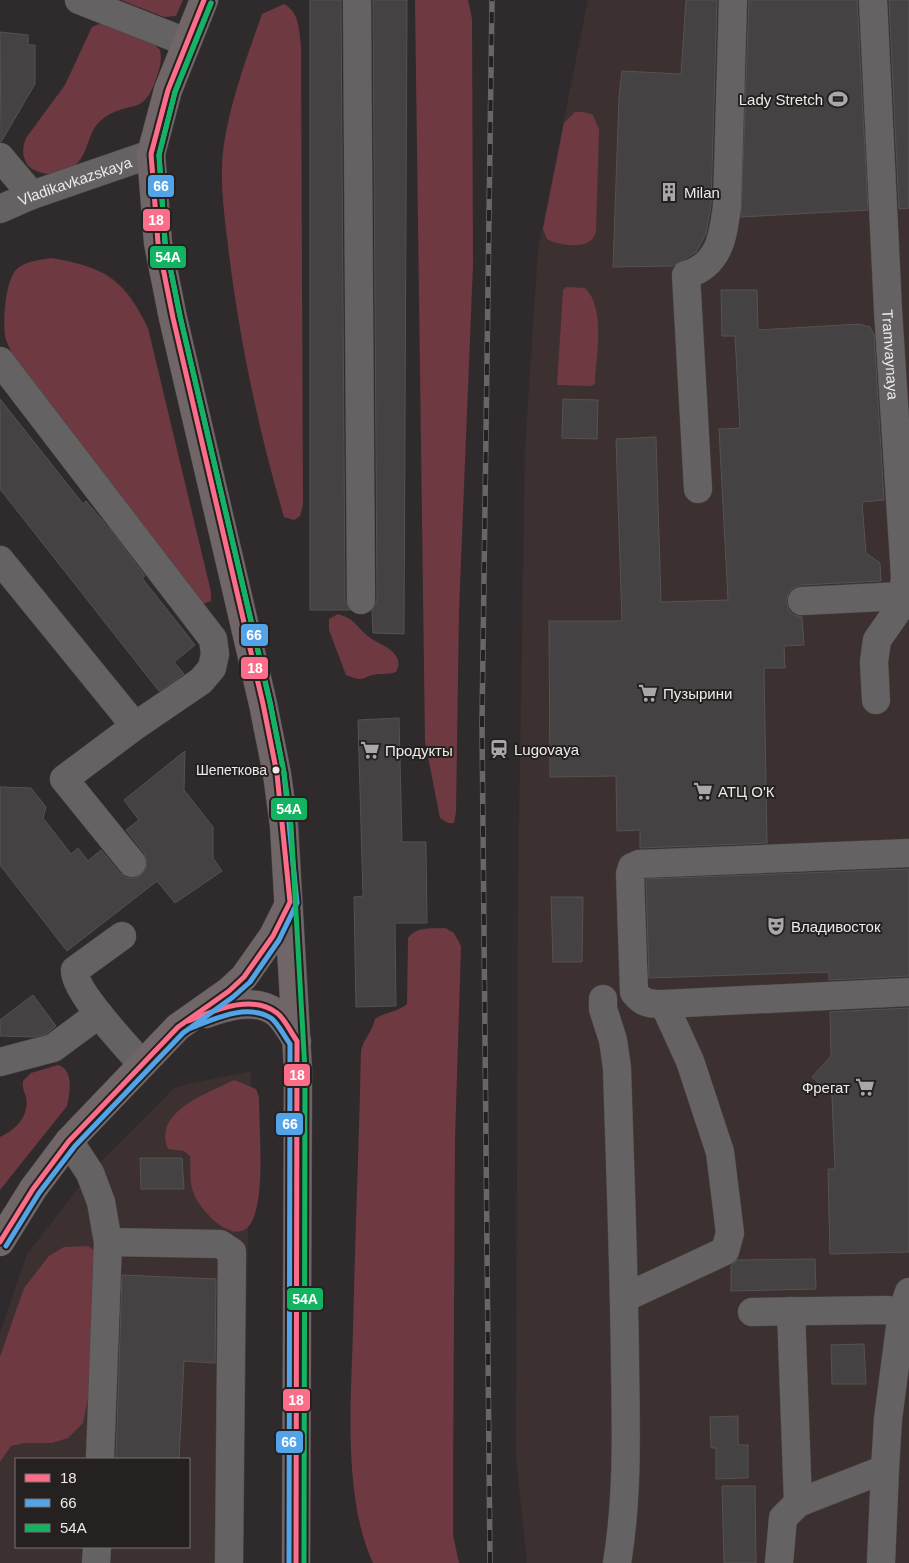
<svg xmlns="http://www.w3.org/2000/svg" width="909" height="1563" viewBox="0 0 909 1563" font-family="Helvetica,sans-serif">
  <rect width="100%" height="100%" fill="#2f2b2c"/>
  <!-- built -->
  <g fill="#3c3031" fill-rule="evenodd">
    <path d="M588 0H909V1563H527L516 1458 518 883 525 449 538 249Z"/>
    <path d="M251 1071 242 1563H0V1333L27 1254 90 1173 175 1087ZM16 1459H189V1547H16Z"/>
  </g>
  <!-- green -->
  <g fill="#6f3942">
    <path d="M121 0H183L176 16 164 17Z"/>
    <path d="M415 0H468L472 19 473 264 459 610 456 812 454 823H448L440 818 425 741Z"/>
    <path d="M284 4C299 12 299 29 301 45L303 505 300 516 294 520 284 517C258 429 239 337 228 246 224 212 219 179 224 144 231 99 247 57 262 14Z"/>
    <path d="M99 24H104L154 44 160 50C162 60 160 67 157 76 144 118 131 99 104 118 82 133 93 164 61 172 55 173 49 175 43 173 35 171 28 168 25 160 22 153 23 145 26 138L65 85 92 27Z"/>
    <path d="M575 112H584L593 115 599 129 596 232C591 251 561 246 547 239L543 229 564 123Z"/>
    <path d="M51 258C104 267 124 278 148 328L211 592V601L203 604 12 354C10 348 6 342 5 336 3 321 5 278 18 268 27 261 39 260 51 258Z"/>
    <path d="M566 287 585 288C606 308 596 357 595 383L592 386 557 385 563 290Z"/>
    <path d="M338 614C357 620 355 626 369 637 379 645 407 652 396 672 390 674 385 674 379 674 362 675 367 684 346 675L329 630V619Z"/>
    <path d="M445 928 454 933 461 946 455 1139 453 1485V1535L459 1563H373C343 1498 351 1402 353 1331 355 1238 359 1144 361 1051 364 1037 372 1033 375 1019 385 1012 398 1012 407 1004L408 938C417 926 431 929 445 928Z"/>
    <path d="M58 1065C74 1069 70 1094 67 1106L0 1190V1137C16 1130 30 1115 26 1097 24 1091 22 1087 23 1081L31 1073Z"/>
    <path d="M234 1080 256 1089 259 1097C259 1129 265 1192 253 1219 239 1253 198 1210 193 1191 189 1181 191 1167 190 1156L184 1151 168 1149C152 1111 209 1093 234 1080Z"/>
    <path d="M88 1246 95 1251 89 1393 83 1423 68 1438 52 1443H24L11 1446 0 1462V1357L24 1288 49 1256 64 1247Z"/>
  </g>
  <!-- building -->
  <g fill="#454243" stroke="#565253">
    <path d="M310 0H341L345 600 350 610H310Z"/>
    <path d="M373 0H407L404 634 373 633 372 611 377 600Z"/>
    <path d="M686 0H717L711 205 706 234 696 252 673 266 613 267 619 97 622 71 681 74Z"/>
    <path d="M749 0H857L868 210 741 217Z"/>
    <path d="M889 0H909V208L899 209Z"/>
    <path d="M0 32 28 35V45H35V84L1 142Z"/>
    <path d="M721 290H757L758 330 859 324 870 327 874 335 884 500 862 502 866 553 880 563 881 581 801 585 793 588 788 594 786 602 789 610 794 615 802 617 804 645 784 646 785 668H764L767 843 640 848V830L617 831 616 776 550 777 549 621H622L616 439 656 437 661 602 728 600 719 429 740 428 735 336H722Z"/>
    <path d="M0 399 83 504 86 501 111 531 145 576 142 578 195 645 174 662 184 674 159 691 0 489Z"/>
    <path d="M563 399 598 400 597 439 562 438Z"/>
    <path d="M399 718 402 842H426L427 923H395L396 1006 356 1007 354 897 363 896 358 720Z"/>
    <path d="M185 751 184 790 213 827V858L222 871 175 903 157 881 67 951 0 865V787L31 788 46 807 43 818 71 854 78 848 88 861 101 850 120 873 127 878H135L141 875 146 869 147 861 144 853 126 830 139 820 124 800Z"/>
    <path d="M909 869V976L829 980V972L649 978 646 879Z"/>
    <path d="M551 897H583L582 962H553Z"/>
    <path d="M33 995 56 1026 46 1034 34 1037 0 1036V1020Z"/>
    <path d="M909 1008V1252L830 1254 828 1169H835L832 1096 812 1077 831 1056 830 1012Z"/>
    <path d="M140 1158H182L184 1189H141Z"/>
    <path d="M815 1259 816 1289 731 1291V1266L737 1260Z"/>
    <path d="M122 1275 216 1279 215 1363 184 1361 179 1459H116Z"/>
    <path d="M864 1344 866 1384H832L831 1345Z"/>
    <path d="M738 1416V1445H748V1478L716 1479V1448H711L710 1417Z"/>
    <path d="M722 1486H755L756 1563H724Z"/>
  </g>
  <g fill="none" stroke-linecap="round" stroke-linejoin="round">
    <!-- minor casing -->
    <g stroke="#4a4848" stroke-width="29">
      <g id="minor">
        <path d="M79 0 186 42"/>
        <path d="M357 0 361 600"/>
        <path id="s1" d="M873 0 888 310 905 577 903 596 898 610 877 640 874 662 876 700"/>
        <path d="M0 157 32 195"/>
        <path id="s2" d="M0 209 32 195 151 154"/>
        <path d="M0 361 213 639 215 654 212 668 201 681 135 726 64 779 132 863"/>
        <path d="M698 489 686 275C720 265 723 236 727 206L733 0"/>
        <path d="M0 560 135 726"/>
        <path d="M802 601 903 596"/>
        <path d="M122 936 75 970C73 990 127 1047 142 1064"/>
        <path d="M603 999V1009L613 1040 617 1068C620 1167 624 1265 625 1363 626 1430 628 1497 617 1563"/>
        <path d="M664 1004C650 1004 643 1004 634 992L630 874 632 867 639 864 909 853"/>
        <path d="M0 1062 53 1048 99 1014"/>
        <path d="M69 1141 90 1173 101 1202 108 1242 100 1459"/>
        <path d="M108 1242 220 1244 232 1252 229 1563"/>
        <path d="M624 1298 725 1251 730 1233 720 1152 690 1061 664 1004 909 992"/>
        <path d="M791 1311 798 1503"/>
        <path d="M752 1312 886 1310 902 1312"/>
        <path d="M96 1563 97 1547"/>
        <path d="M779 1563 783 1518 798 1503 885 1469 888 1419 902 1312 909 1292"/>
        <path d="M881 1563 885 1469"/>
      </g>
    </g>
    <!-- major casing -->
    <g stroke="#4a4848" stroke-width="29">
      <g id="major">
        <path d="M204 0 168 90 151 154 158 243 173 318 263 704 277 774 284 826 298 1070 296 1563"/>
        <path d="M206 1014C227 1006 255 998 275 1012 284 1018 291 1032 297 1041"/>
        <path d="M0 1242 33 1189 69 1141 178 1027 229 991 244 977 273 936 288 906"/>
      </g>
    </g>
    <!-- minor -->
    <use href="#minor" stroke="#656263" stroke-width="28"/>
    <!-- major -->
    <use href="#major" stroke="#706668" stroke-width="28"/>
    <!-- rail casing -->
    <g stroke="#686666" stroke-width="5.5">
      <path id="rail" d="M490 1563 482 723 492 0"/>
    </g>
    <!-- rail -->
    <use href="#rail" stroke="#262121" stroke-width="4" stroke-dasharray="11" stroke-linecap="butt"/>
    <!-- bus-1 casing -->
    <g stroke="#262121" stroke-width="9">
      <g id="bus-1">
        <path d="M188 1021C213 1011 252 993 277 1013 285 1019 291 1033 297 1041L296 1563"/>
        <path d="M0 1242 33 1189 69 1141 178 1027 229 991 244 977 273 936 290 902 277 774 263 704 173 318 158 243 151 154 168 90 204 0"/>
      </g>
    </g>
    <!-- bus-2 casing -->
    <g stroke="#262121" stroke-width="9">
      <g id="bus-2">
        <path d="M191 1028C214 1019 247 1003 271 1018 278 1023 284 1036 290 1044L289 1563"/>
        <path d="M6 1246 39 1193 75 1146 183 1033 233 997 250 982 279 940 297 903 284 773 270 702 180 316 165 242 159 155 175 92 211 3"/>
      </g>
    </g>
    <!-- bus-3 casing -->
    <g stroke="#262121" stroke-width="9">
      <path id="bus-3" d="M211 3 175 92 159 155 165 242 180 316 270 703 284 773 291 825 305 1070 304 1563"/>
    </g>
    <!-- bus-1 -->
    <use href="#bus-1" stroke="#fb6d88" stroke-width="5"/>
    <!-- bus-2 -->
    <use href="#bus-2" stroke="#53a3e8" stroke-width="5"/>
    <!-- bus-3 -->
    <use href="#bus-3" stroke="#13b361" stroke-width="5"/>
  </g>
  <!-- icons -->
  <defs>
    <g id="stadium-bare" transform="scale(1.5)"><path d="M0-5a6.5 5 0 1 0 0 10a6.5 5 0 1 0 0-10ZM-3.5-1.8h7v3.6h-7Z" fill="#aba7a8" stroke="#262121" stroke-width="2.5" paint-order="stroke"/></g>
    <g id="building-bare" transform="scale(1.5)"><path d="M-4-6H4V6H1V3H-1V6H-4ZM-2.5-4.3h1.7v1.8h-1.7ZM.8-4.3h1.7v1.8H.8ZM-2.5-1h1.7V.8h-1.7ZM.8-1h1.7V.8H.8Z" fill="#aba7a8" stroke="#262121" stroke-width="2.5" paint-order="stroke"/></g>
    <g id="supermarket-bare" transform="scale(1.5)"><path d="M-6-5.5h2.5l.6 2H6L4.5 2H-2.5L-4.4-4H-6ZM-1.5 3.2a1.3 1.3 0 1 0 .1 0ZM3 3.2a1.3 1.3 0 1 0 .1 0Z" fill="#aba7a8" stroke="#262121" stroke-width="2.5" paint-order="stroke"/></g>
    <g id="station-bare" transform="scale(1.5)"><path d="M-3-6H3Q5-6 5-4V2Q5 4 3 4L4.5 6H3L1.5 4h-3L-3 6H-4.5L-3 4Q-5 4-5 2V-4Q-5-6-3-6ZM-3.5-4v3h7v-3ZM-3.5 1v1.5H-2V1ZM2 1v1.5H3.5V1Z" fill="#aba7a8" stroke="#262121" stroke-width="2.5" paint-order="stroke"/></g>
    <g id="theatre-bare" transform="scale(1.5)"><path d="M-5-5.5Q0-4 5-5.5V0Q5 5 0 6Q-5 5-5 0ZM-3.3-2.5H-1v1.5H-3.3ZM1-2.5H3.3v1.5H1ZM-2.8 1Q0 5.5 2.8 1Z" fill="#aba7a8" stroke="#262121" stroke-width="2.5" paint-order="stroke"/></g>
  </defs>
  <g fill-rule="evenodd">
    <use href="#stadium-bare" x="838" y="99"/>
    <use href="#building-bare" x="669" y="192"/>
    <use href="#supermarket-bare" x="648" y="693"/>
    <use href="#station-bare" x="499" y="749"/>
    <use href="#supermarket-bare" x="370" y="750"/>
    <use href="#supermarket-bare" x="703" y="791"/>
    <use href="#theatre-bare" x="776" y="926"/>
    <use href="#supermarket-bare" x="865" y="1087"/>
  </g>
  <!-- markers -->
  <circle fill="#eeeaea" stroke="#262121" stroke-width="2" cx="276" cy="770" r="4.5"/>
  <g text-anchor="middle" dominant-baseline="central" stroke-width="4" stroke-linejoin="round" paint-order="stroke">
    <!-- bus labels -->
    <g font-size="14" fill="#eeeaea" stroke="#262121" text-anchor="end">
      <text x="267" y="770">Шепеткова</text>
    </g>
    <!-- poi labels -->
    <g font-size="15" fill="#eeeaea" stroke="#262121" text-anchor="start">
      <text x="823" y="99" text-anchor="end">Lady Stretch</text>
      <text x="684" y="192">Milan</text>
      <text x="663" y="693">Пузырини</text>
      <text x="514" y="749">Lugovaya</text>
      <text x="385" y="750">Продукты</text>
      <text x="718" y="791">АТЦ О'К</text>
      <text x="791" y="926">Владивосток</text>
      <text x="850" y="1087" text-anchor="end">Фрегат</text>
    </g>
    <!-- street labels -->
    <g font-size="15" fill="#eeeaea" stroke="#262121">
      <text stroke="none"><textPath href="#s2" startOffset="80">Vladikavkazskaya</textPath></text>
      <text stroke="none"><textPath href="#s1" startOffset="355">Tramvaynaya</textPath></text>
    </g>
  </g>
  <g stroke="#262121" stroke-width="2">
    <rect x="147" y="174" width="28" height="24" rx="5" fill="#53a3e8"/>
    <rect x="142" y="208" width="29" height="24" rx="5" fill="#fb6d88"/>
    <rect x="149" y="245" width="38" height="24" rx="5" fill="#13b361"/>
    <rect x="240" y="623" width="29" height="24" rx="5" fill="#53a3e8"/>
    <rect x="240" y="656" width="29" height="24" rx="5" fill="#fb6d88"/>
    <rect x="270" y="797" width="38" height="24" rx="5" fill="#13b361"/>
    <rect x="283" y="1063" width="28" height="24" rx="5" fill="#fb6d88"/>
    <rect x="275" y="1112" width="29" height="24" rx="5" fill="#53a3e8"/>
    <rect x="286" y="1287" width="38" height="24" rx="5" fill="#13b361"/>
    <rect x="282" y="1388" width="29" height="24" rx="5" fill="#fb6d88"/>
    <rect x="275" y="1430" width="29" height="24" rx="5" fill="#53a3e8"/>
  </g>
  <g font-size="14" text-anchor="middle" font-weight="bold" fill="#fff">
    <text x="161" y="191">66</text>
    <text x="156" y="225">18</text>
    <text x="168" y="262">54А</text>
    <text x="254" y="640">66</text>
    <text x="255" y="673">18</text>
    <text x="289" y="814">54А</text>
    <text x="297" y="1080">18</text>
    <text x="290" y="1129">66</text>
    <text x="305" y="1304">54А</text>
    <text x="296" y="1405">18</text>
    <text x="289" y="1447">66</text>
  </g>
  <!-- legend -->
  <rect x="15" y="1458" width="175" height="90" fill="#262121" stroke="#767171"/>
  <rect x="25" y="1474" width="25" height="8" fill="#fb6d88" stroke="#767171"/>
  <text x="60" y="1483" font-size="15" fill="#eeeaea">18</text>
  <rect x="25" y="1499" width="25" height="8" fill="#53a3e8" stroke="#767171"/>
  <text x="60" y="1508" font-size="15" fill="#eeeaea">66</text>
  <rect x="25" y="1524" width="25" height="8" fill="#13b361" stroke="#767171"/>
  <text x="60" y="1533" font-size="15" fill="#eeeaea">54А</text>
</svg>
